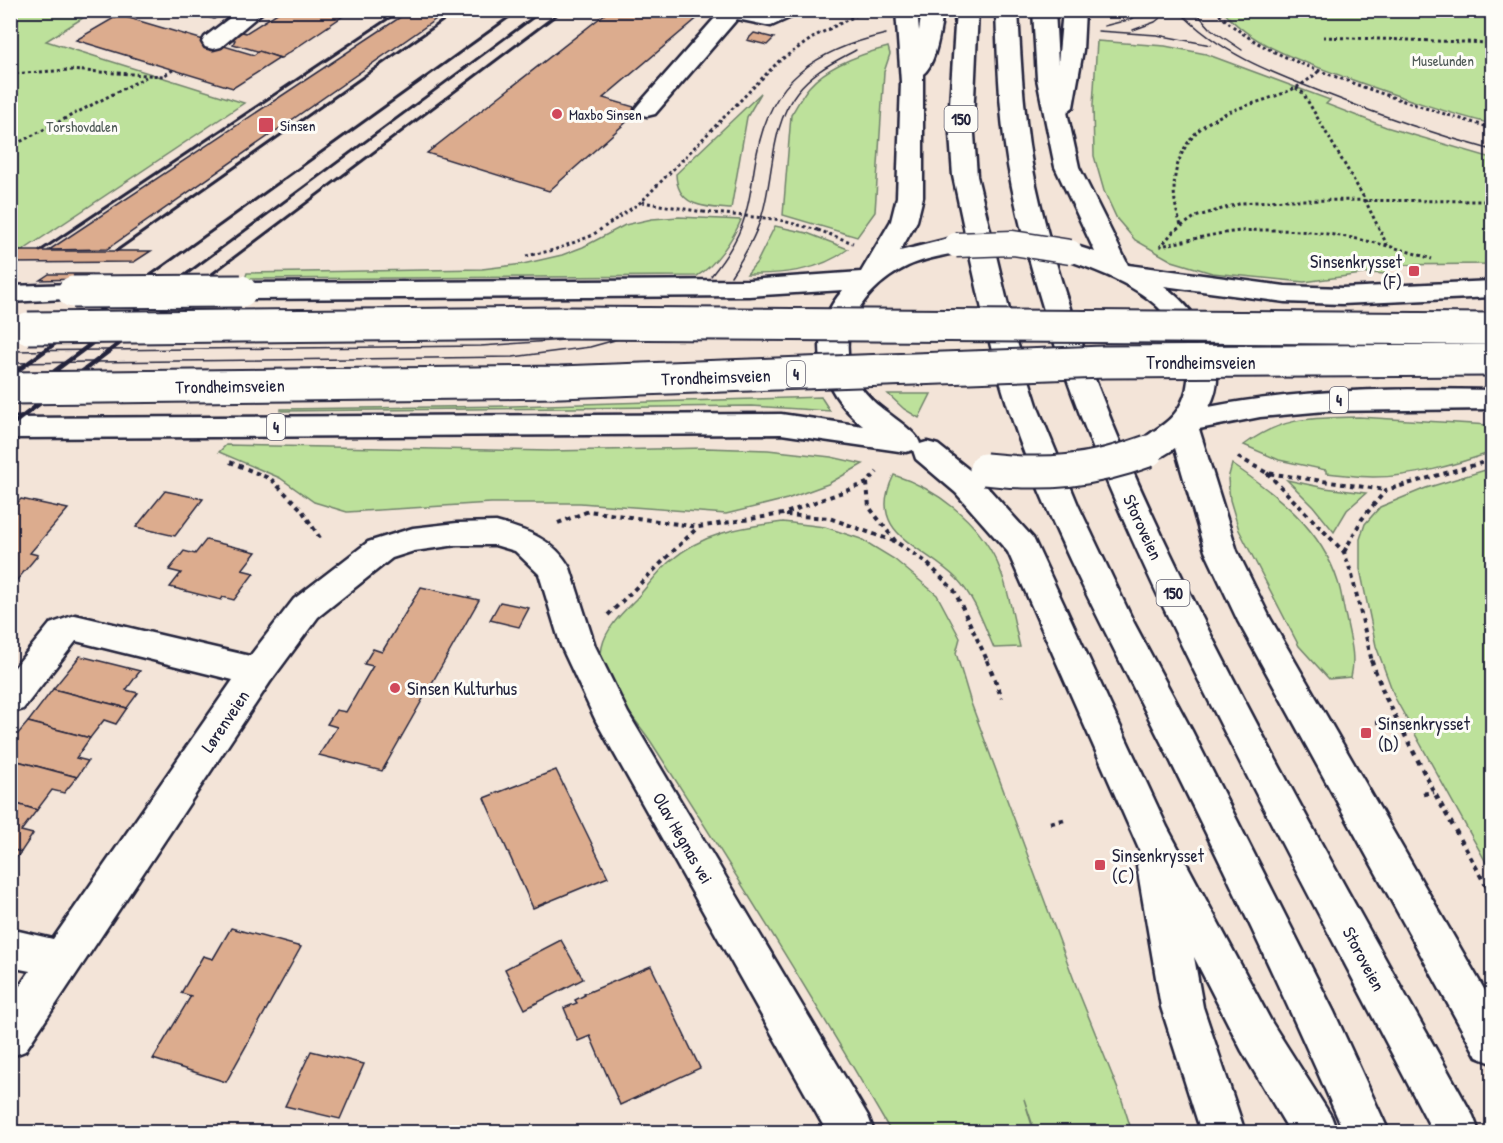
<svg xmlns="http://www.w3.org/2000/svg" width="1503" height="1143" viewBox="0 0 1503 1143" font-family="'Patrick Hand',sans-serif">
  <rect width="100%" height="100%" fill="#f3e4d8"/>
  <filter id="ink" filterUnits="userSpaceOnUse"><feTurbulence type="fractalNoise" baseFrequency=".0167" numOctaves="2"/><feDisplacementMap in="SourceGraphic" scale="12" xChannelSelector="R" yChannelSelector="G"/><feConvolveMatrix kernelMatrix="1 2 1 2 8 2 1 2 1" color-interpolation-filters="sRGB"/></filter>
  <g filter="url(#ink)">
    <!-- green -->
    <g fill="#bde19b" stroke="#70826b" stroke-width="1.5">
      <path d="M10 11H94L46 41 244 103 22 251H11Z"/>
      <path d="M1223 11H1492V124C1443 112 1395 95 1347 78 1305 62 1253 47 1223 11Z"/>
      <path d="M1097 41 1165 46 1206 54 1330 100 1326 104 1386 127 1492 158V264L1382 265 1386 274 1369 273 1304 282 1212 273 1172 261 1135 240 1117 219 1104 191 1094 156 1093 105Z"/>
      <path d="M888 47 890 54 884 72 875 212 857 237 783 215 791 115C797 106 802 95 809 87 828 65 861 54 888 47Z"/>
      <path d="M761 93 747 117 731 209C704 207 677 207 676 174Z"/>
      <path d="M679 217 741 220C733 239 715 266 697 276L245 279 247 273 482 269 523 264 562 255 583 247 625 225 652 219Z"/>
      <path d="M775 226 807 233 848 249C818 272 783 274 747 274L757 262Z"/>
      <path d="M888 394H931L919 418 904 409Z"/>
      <path d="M821 397 830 411 752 406 281 411V409L512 406Z"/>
      <path d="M1359 417 1489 425 1492 430V452C1454 465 1414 477 1373 477 1357 477 1341 474 1326 473V470L1279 460 1244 445C1283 416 1313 418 1359 417Z"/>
      <path d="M226 445 550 451 706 448 768 450 831 457 863 464 828 484 787 499 726 514 580 503H491L347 512 314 502 280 478 219 452Z"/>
      <path d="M1232 464C1277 495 1321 528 1338 582 1342 594 1343 607 1346 618 1350 639 1356 656 1351 677L1329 679 1299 646 1239 530 1230 500 1228 479Z"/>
      <path d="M1492 468V873L1395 698 1376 646 1360 569V539L1365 524 1380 507 1426 488Z"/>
      <path d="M894 475C937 489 977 520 997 562 1009 589 1013 619 1020 647L994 648C984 625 975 598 957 579 924 545 864 535 894 475Z"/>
      <path d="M1287 480 1325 488 1366 493 1347 510 1334 532 1313 506Z"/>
      <path d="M783 522 825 527 861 539 894 559 937 595 960 638 956 653 971 703 1077 988 1121 1097 1132 1132H1035L1024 1099 1034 1132H891C815 1001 735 872 653 745 637 719 595 679 602 647 606 628 623 612 636 599 647 587 657 573 669 562 702 533 741 527 783 522Z"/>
    </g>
    <!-- building -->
    <g fill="#dcac8e" stroke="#22223b" stroke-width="1.5">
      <path d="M184 10H229L214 19Z"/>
      <path d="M282 10H352L281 58 233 44 235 40 230 39 242 32 246 33Z"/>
      <path d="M411 10H449L107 249 49 250Z"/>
      <path d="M610 10H707L603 98 641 109 549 191 427 153Z"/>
      <path d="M119 15 254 55 259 51 280 58 233 88 76 40Z"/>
      <path d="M754 33 774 38 767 45 747 40Z"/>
      <path d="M10 251H151L134 262 10 263Z"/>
      <path d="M49 274H91L83 279 40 280Z"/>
      <path d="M165 491 203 499 175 536 136 527Z"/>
      <path d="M21 499 68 509 30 553 38 555 12 586 10 510Z"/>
      <path d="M206 540 256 552 242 570 254 573 234 600 223 597 221 600 170 587 181 573 169 570 184 551 195 554Z"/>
      <path d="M421 587 479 600 382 771 319 755 337 727 327 724 336 710 346 712 373 666 364 664 373 649 382 652Z"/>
      <path d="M500 602 529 608 519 627 490 620Z"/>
      <path d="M80 656 140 671 126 690 138 693 127 708 53 689Z"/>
      <path d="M53 689 127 708 116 724 104 720 90 738 28 722Z"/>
      <path d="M28 722 90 738 76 758 88 761 77 777 10 759V743Z"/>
      <path d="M10 759 77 777 64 793 52 790 37 810 10 802Z"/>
      <path d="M556 770 608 877 533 908 484 798Z"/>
      <path d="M10 802 37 810 21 831 33 834 21 852 10 849Z"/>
      <path d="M10 849 21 852 10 865Z"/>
      <path d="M231 928 301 947 226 1082 153 1059 191 996 181 993 203 956 213 959Z"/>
      <path d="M561 940 583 979 525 1009 505 969Z"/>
      <path d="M651 966 700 1068 620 1105 590 1036 578 1041 564 1008 577 1003 575 1000 585 995 584 994Z"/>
      <path d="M311 1051 364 1064 340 1119 285 1106Z"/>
    </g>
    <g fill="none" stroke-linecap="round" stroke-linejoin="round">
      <!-- minor casing -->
      <g stroke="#22223b" stroke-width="5">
        <g id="minor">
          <path d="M240 10H265L221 47 213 49 205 47 202 42 205 37Z"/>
          <path d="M722 10H756L768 13 774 10H801L798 14 771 26 737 19 655 114 647 116 639 114 635 109 639 104Z"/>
          <path d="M496 522C526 530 554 539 570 568L595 646 628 713 868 1116 874 1132H827L596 721 561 646 539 574 515 551 495 545H457L414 551 392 558 318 617 270 682 25 1051 10 1057V1000L30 971 10 967V929L53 939 233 680 76 641 23 709 10 713V673L50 624 75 615 250 656 294 599 368 542 413 528 457 523Z"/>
        </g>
      </g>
      <!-- highway casing -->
      <g stroke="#22223b" stroke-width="5">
        <g id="highway">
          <path d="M896 10H917L919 31 922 10H943C941 27 936 65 923 74V197L917 221 900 251 956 237 967 242 953 176 949 120 956 10H978L973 120 977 176 1016 339 1038 408 1078 505 1134 623 1192 731 1334 1012 1389 1132H1344C1287 1001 1225 870 1161 742 1106 632 1046 523 1008 407 991 354 980 300 968 247L965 251C946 255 926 258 908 266 854 292 824 351 871 399 882 411 919 432 920 444L927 442 938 445 978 477 1033 538 1167 827 1272 1023 1331 1116 1337 1132H1290L1242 1051 1194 957 1203 1007 1245 1132H1201L1161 1007 1137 866 1142 856 1008 552 956 493 916 459 913 450 906 452 781 434 10 438V418L781 414 863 426C819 389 803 336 843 290L749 296 241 299 231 297 227 291 231 285 241 283 749 280 861 272 891 221 897 197 901 82Z"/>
          <path d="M996 10H1018C1021 69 1024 128 1036 185 1072 348 1142 500 1217 647 1298 806 1387 961 1473 1116L1479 1132H1433C1357 986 1279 841 1205 693 1125 531 1049 365 1012 187 1000 129 998 69 996 10Z"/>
          <path d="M1033 10H1055L1058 64 1063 10H1085L1083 50 1073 107 1067 112 1079 167 1128 265 1285 286 1342 288 1492 281V297L1342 304 1285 302 1164 286C1200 313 1233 362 1209 407 1302 389 1398 388 1492 390V409L1325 411 1260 417 1199 429 1237 551 1270 618 1492 1003V1063L1477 1057 1238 621 1205 551 1175 448C1162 457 1153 463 1137 458L1133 451C1145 431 1169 428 1181 404 1189 389 1190 371 1186 354 1174 298 1109 274 1061 258L1057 252 1061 246 1070 244 1095 252 1055 167 1037 79Z"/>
          <path d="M73 284 83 286 87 292 83 298 10 302V286Z"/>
        </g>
      </g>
      <!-- path-far2 -->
      <g stroke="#22223b" stroke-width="3" stroke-dasharray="3 3" stroke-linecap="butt">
        <path d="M851 10 852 17"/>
        <path d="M1215 10C1252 48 1299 63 1347 81 1395 99 1443 114 1492 128"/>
        <path d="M1323 37 1492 43"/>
        <path d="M10 74 69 70 163 76 173 70"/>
        <path d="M1296 88 1303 93 1363 196 1388 247"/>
        <path d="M10 147 148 76"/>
        <path d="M642 202 703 212"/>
        <path d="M1181 225C1173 203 1171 180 1180 158 1200 107 1254 109 1297 87 1305 83 1312 77 1319 71"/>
        <path d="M818 230 853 243"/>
        <path d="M1165 245C1190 240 1216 233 1242 231 1306 226 1372 239 1432 259"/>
        <path d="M1160 247 1173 232 1195 217 1242 203 1284 200 1492 201"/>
        <path d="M526 256 554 250 591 236 641 202 779 61 817 35 867 10"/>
      </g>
      <!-- path-far1 -->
      <g stroke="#22223b" stroke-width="4" stroke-dasharray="4.5 4.5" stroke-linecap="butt">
        <path d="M1238 457 1267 473 1385 490"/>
        <path d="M230 462 271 479 301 509 320 538"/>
        <path d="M1267 473 1344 552 1352 575 1372 662"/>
        <path d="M867 483 869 507 896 542"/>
        <path d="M786 515 829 518 896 542 926 562 954 590 988 662"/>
        <path d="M558 523 589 511 698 527 783 514 867 483 877 472"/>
        <path d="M1344 552 1362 519 1386 490 1492 460"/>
        <path d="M608 615 698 527"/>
      </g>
      <!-- path -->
      <g stroke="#22223b" stroke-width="4.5" stroke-dasharray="5 5" stroke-linecap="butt">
        <path d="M987 660 1002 698"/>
        <path d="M1371 660 1385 696 1434 792 1492 896"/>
        <path d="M1376 722 1396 720"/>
        <path d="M1423 794 1434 792"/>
        <path d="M1050 823 1064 820"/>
      </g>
      <!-- minor -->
      <use href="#minor" fill="#fdfcf7" fill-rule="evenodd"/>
      <!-- highway -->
      <use href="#highway" fill="#fdfcf7" fill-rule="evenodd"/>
      <!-- tram -->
      <g stroke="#22223b" stroke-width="1.5">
        <path d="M1178 10C1221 55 1275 74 1332 96 1384 117 1438 135 1492 150"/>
        <path d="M1194 10 1211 29 1242 50"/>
        <path d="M1104 26 1128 20 1149 10"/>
        <path d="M1133 30 1155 22 1170 10"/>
        <path d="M1098 31 1157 35 1211 45"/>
        <path d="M711 276C724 260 735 244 742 225 751 202 752 177 757 153 771 79 816 50 886 34"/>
        <path d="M731 276C744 256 755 238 762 215 774 175 770 126 797 92 812 72 834 62 856 50"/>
        <path d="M10 351 481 346 564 340 615 328"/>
        <path d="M10 363 513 357 590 347 626 337"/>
      </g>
      <!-- rail-far1 -->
      <g stroke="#22223b" stroke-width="3">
        <path d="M40 251 401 10"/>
        <path d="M116 251 458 10"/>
        <path d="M131 289 519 10"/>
        <path d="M166 289 543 10"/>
        <path d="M192 289 563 10"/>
      </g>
      <!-- rail -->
      <g stroke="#22223b" stroke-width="4.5">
        <path d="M10 376 133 287"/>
        <path d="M10 404 168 287"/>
        <path d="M10 426 194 287"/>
      </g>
      <!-- highway-bridge-far1 casing -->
      <g stroke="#22223b" stroke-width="27" stroke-linecap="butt">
        <path id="highway-bridge-far1" d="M956 245 1013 243 1070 252"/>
      </g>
      <!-- highway-bridge casing -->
      <g stroke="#22223b" stroke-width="35" stroke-linecap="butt">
        <g id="highway-bridge">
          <path d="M73 292 241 291"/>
          <path d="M28 328 562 323 1492 329"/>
          <path d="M10 388 560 382 1104 362 1492 360"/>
          <path d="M985 469C1046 476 1091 472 1148 451"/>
        </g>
      </g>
      <!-- path-bridge -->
      <path stroke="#22223b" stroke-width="3" stroke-dasharray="3 3" stroke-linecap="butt" d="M703 212 775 219 818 230"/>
      <!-- highway-bridge-far1 -->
      <use href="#highway-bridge-far1" stroke="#fdfcf7" stroke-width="24"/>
      <!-- highway-bridge -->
      <use href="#highway-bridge" stroke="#fdfcf7" stroke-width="31"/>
    </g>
  </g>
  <!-- markers -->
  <g fill="#d1495b" stroke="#fdfcf7" stroke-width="2">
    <circle cx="557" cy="114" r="6"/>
    <rect x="258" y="117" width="16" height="16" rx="3"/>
    <rect x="1408" y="265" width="12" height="12" rx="3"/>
    <circle cx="395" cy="688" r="6"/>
    <rect x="1360" y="727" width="12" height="12" rx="3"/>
    <rect x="1094" y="859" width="12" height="12" rx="3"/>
  </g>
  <g text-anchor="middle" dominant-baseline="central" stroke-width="6" stroke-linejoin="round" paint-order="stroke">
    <!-- far-park labels -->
    <g font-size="15" fill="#505b58" stroke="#fdfcf7">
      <text x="1443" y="60">Muselunden</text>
      <text x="82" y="126">Torshovdalen</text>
    </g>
    <!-- far-poi labels -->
    <g font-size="15" fill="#22223b" stroke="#fdfcf7" text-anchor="start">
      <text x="569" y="114">Maxbo Sinsen</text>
      <text x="280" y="125">Sinsen</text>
    </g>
    <!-- shield labels -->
    <g fill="#fdfcf7" stroke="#646373" stroke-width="1.5">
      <rect x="944.5" y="106" width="33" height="26" rx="4.5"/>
      <rect x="787" y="361" width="18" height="26" rx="4.5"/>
      <rect x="1330" y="387" width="18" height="26" rx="4.5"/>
      <rect x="267" y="414" width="18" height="26" rx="4.5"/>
      <rect x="1156.5" y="580" width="33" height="26" rx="4.5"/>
    </g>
    <g font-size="16" font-weight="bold" fill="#22223b">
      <text x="961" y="119">150</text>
      <text x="796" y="374">4</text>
      <text x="1339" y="400">4</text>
      <text x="276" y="427">4</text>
      <text x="1173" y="593">150</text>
    </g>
    <!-- poi labels -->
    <g font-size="18" fill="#22223b" stroke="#fdfcf7" text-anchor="start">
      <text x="1402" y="261" text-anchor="end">Sinsenkrysset<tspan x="1402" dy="21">(F)</tspan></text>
      <text x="407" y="688">Sinsen Kulturhus</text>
      <text x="1378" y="723">Sinsenkrysset<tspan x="1378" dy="21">(D)</tspan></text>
      <text x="1112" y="855">Sinsenkrysset<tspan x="1112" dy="21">(C)</tspan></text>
    </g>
    <!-- street labels -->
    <g font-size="18" fill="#22223b" stroke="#fdfcf7">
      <text x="1201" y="362">Trondheimsveien</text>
      <text transform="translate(716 377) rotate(-2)">Trondheimsveien</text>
      <text transform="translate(230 386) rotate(-1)">Trondheimsveien</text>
      <text transform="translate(1143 527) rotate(65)">Storoveien</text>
      <text transform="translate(225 721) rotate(-56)">Lørenveien</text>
      <text transform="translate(683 838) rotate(60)">Olav Hegnas vei</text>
      <text transform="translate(1364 959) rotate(62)">Storoveien</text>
    </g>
  </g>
  <!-- margin -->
  <rect width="1503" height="1143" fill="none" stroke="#fdfcf7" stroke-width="36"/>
  <rect x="18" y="18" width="1467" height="1107" fill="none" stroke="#22223b" stroke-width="2" filter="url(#ink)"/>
</svg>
